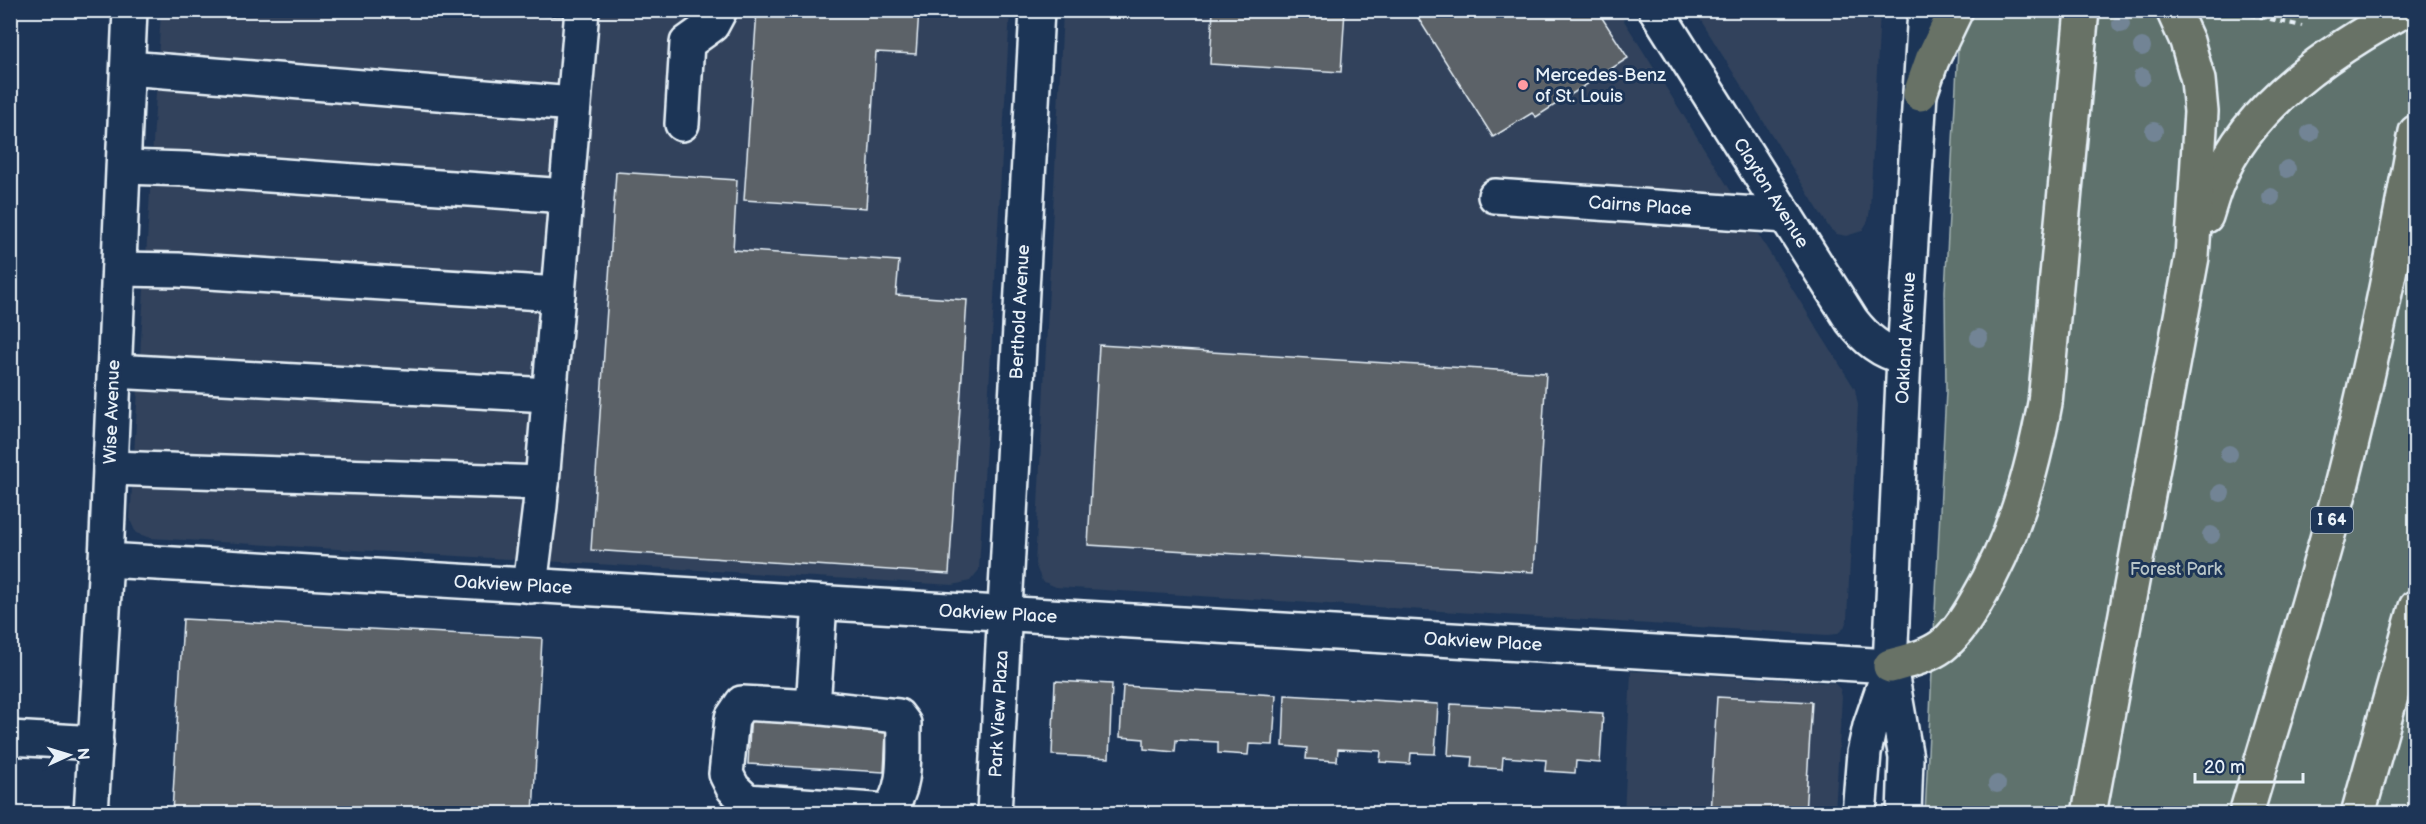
<svg xmlns="http://www.w3.org/2000/svg" width="2426" height="824" viewBox="0 0 2426 824" font-family="'Balsamiq Sans',sans-serif">
  <rect width="100%" height="100%" fill="#1d3557"/>
  <filter id="ink" filterUnits="userSpaceOnUse"><feTurbulence type="fractalNoise" baseFrequency=".0167" numOctaves="2"/><feDisplacementMap in="SourceGraphic" scale="12" xChannelSelector="R" yChannelSelector="G"/><feConvolveMatrix kernelMatrix="1 2 1 2 8 2 1 2 1" color-interpolation-filters="sRGB"/></filter>
  <g filter="url(#ink)">
    <!-- built -->
    <g fill="#30425c">
      <path d="M161 11H1010L979 570 970 581 953 585 150 538 136 533 130 520Z"/>
      <path d="M1063 11H1618L1855 389 1858 405 1847 620 1844 628 1837 634 1827 635 1056 587 1042 581 1035 564Z"/>
      <path d="M1695 11H1880L1870 209 1868 221 1862 231 1846 236 1837 234 1830 229Z"/>
      <path d="M1631 671 1834 683 1840 689 1842 697 1835 813 1624 814Z"/>
    </g>
    <!-- green -->
    <path fill="#5e726d" stroke="#a3b2b2" stroke-width="1.5" d="M1960 11H2415V813L1925 814 1946 391 1945 291Z"/>
    <!-- building -->
    <g fill="#5c6268" stroke="#e8f1f8" stroke-width="1.5">
      <path d="M460 10H564L563 17Z"/>
      <path d="M757 10H919L916 54 876 52 866 208 744 200Z"/>
      <path d="M1213 10H1345L1341 72 1210 64Z"/>
      <path d="M1413 10H1597L1628 58 1536 117 1532 113 1493 137Z"/>
      <path d="M616 172 737 180 733 250 899 261 896 295 967 300 949 574 591 550Z"/>
      <path d="M1099 345 1546 373 1534 572 1088 545Z"/>
      <path d="M183 619 542 638 533 814 172 813Z"/>
      <path d="M1055 681 1112 684 1109 758 1052 755Z"/>
      <path d="M1123 686 1276 695 1273 745 1249 744 1248 755 1218 753V742L1176 740 1175 752 1144 749V739L1120 737Z"/>
      <path d="M1285 695 1438 704 1435 754 1411 753 1410 764 1380 762 1381 751 1338 749 1337 761 1306 759 1307 748 1283 746Z"/>
      <path d="M1717 697 1812 702 1805 814H1710Z"/>
      <path d="M1451 704 1603 713 1600 763 1576 761 1575 773 1545 771 1546 760 1503 757 1502 769 1471 767 1472 757 1448 755Z"/>
      <path d="M751 709 887 717 884 772 748 764Z"/>
    </g>
    <g fill="none" stroke-linecap="round" stroke-linejoin="round">
      <!-- minor casing -->
      <g stroke="#e8f1f8" stroke-width="38">
        <g id="minor">
          <path d="M1656 10 1852 321C1866 339 1881 352 1904 357"/>
          <path d="M128 68 573 104"/>
          <path d="M682 124 687 43 712 25 720 10"/>
          <path d="M124 167 185 169 566 196"/>
          <path d="M1495 196 1786 216"/>
          <path d="M119 269 178 270 558 294"/>
          <path d="M114 371 549 395"/>
          <path d="M110 468 542 483"/>
          <path d="M106 560 1890 666"/>
          <path d="M530 586 540 506 582 10"/>
          <path d="M813 707 898 716 904 724C903 753 908 788 888 811L747 801 733 788 726 774 732 718 742 703 813 707 820 603"/>
          <path d="M10 738 96 743"/>
          <path d="M91 814 106 560 130 10"/>
          <path d="M994 814 1037 10"/>
          <path d="M1859 814 1864 753 1870 726 1890 668"/>
          <path d="M1904 814 1906 758 1890 666 1904 357 1925 10"/>
        </g>
      </g>
      <!-- major casing -->
      <g stroke="#e8f1f8" stroke-width="38">
        <path id="major" d="M1920 94 1932 60 1956 10"/>
      </g>
      <!-- highway casing -->
      <g stroke="#e8f1f8" stroke-width="38">
        <g id="highway">
          <path d="M2206 216C2210 204 2213 192 2218 181 2249 104 2334 48 2405 10"/>
          <path d="M1890 666C1908 661 1927 657 1942 646 1956 635 1967 618 1976 602 2013 541 2032 473 2045 403L2082 10"/>
          <path d="M2089 814 2192 257 2201 112 2198 80 2187 41 2173 10"/>
          <path d="M2246 814C2276 712 2308 611 2335 509 2368 385 2393 259 2416 132"/>
          <path d="M2358 814 2416 607"/>
        </g>
      </g>
      <!-- path -->
      <path stroke="#e8f1f8" stroke-width="4" stroke-dasharray="6 4.5" stroke-linecap="butt" d="M2229 10 2302 26"/>
      <!-- minor -->
      <use href="#minor" stroke="#1d3557" stroke-width="33"/>
      <!-- major -->
      <use href="#major" stroke="#687266" stroke-width="33"/>
      <!-- highway -->
      <use href="#highway" stroke="#687266" stroke-width="33"/>
    </g>
    <!-- trees -->
    <g fill="#728495">
      <circle cx="2121" cy="24" r="9"/>
      <circle cx="2142" cy="47" r="9"/>
      <circle cx="2142" cy="77" r="9"/>
      <circle cx="2154" cy="131" r="9"/>
      <circle cx="2310" cy="133" r="9"/>
      <circle cx="2287" cy="169" r="9"/>
      <circle cx="2271" cy="197" r="9"/>
      <circle cx="1979" cy="338" r="9"/>
      <circle cx="2229" cy="454" r="9"/>
      <circle cx="2221" cy="493" r="9"/>
      <circle cx="2211" cy="535" r="9"/>
      <circle cx="1997" cy="784" r="9"/>
    </g>
  </g>
  <!-- markers -->
  <circle fill="#ff9aa2" stroke="#1d3557" stroke-width="2" cx="1523" cy="85" r="6"/>
  <g text-anchor="middle" dominant-baseline="central" stroke-width="6" stroke-linejoin="round" paint-order="stroke">
    <!-- shield labels -->
    <rect fill="#1d3557" stroke="#abb9c8" stroke-width="1.5" x="2311" y="507" width="42" height="26" rx="4.5"/>
    <g font-size="16" font-weight="bold" fill="#e8f1f8">
      <text x="2332" y="520">I 64</text>
    </g>
    <!-- poi labels -->
    <g font-size="18" fill="#e8f1f8" stroke="#1d3557" text-anchor="start">
      <text x="1535" y="75">Mercedes-Benz<tspan x="1535" dy="21">of St. Louis</tspan></text>
    </g>
    <!-- street labels -->
    <g font-size="18" fill="#e8f1f8" stroke="#1d3557">
      <text transform="translate(1771 193) rotate(58)">Clayton Avenue</text>
      <text transform="translate(1640 206) rotate(4)">Cairns Place</text>
      <text transform="translate(1020 312) rotate(-87)">Berthold Avenue</text>
      <text transform="translate(1906 338) rotate(-87)">Oakland Avenue</text>
      <text transform="translate(112 412) rotate(-88)">Wise Avenue</text>
      <text transform="translate(513 585) rotate(3)">Oakview Place</text>
      <text transform="translate(998 614) rotate(3)">Oakview Place</text>
      <text transform="translate(1483 642) rotate(3)">Oakview Place</text>
      <text transform="translate(999 714) rotate(-87)">Park View Plaza</text>
    </g>
    <!-- park labels -->
    <g font-size="18" fill="#b8c5c7" stroke="#1d3557">
      <text x="2176" y="569">Forest Park</text>
    </g>
  </g>
  <!-- margin -->
  <rect width="2426" height="824" fill="none" stroke="#1d3557" stroke-width="36"/>
  <rect x="18" y="18" width="2390" height="788" fill="none" stroke="#e8f1f8" stroke-width="2" filter="url(#ink)"/>
  <!-- north arrow -->
  <g transform="translate(69 755) rotate(86)" stroke="#1d3557" stroke-width="4.5" paint-order="stroke">
  <path d="M0-4.5L10 22L0 15L-10 22Z" fill="#e8f1f8"/>
  <text y="-9" font-size="16" font-weight="bold" text-anchor="middle" fill="#e8f1f8">N</text>
  </g>
  <!-- scale -->
  <path d="M2195 773v9h108v-9" fill="none" stroke="#e8f1f8" stroke-width="3"/>
  <text x="2204" y="773" font-size="18" fill="#e8f1f8" stroke="#1d3557" stroke-width="4.5" paint-order="stroke">20 m</text>
</svg>
